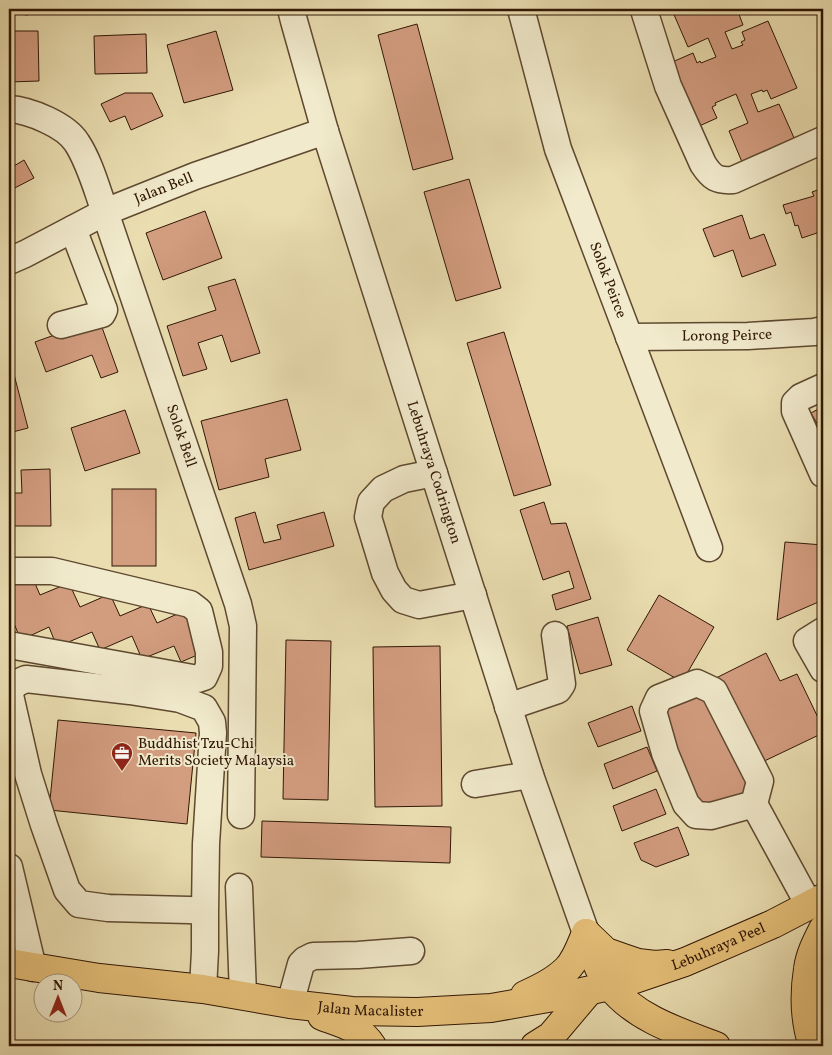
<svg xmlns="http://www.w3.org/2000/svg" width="832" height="1055" viewBox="0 0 832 1055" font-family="Vollkorn,serif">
  <rect width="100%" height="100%" fill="#eadeb1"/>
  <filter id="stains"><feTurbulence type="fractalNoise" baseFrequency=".004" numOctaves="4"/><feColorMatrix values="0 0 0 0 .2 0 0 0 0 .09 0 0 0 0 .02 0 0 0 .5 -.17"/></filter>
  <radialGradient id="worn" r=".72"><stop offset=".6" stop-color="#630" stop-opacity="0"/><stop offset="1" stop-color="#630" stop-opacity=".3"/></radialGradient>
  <!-- building -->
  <g fill="#d39d80" stroke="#301705">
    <path d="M9 9H29L28 15 9 13Z"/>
    <path d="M676 9H737L743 25 725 32 732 49 743 45 741 42 745 40 742 32 768 21 797 88 771 99 767 90 763 92 762 90 751 94 758 112 779 104 795 140 742 162 729 131 748 123 736 94 715 103 716 105 712 107 717 118 697 127 670 63 693 53 697 63 700 61 701 63 716 57 708 38 688 47 672 10Z"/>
    <path d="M417 24 453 159 413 170 378 35Z"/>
    <path d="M9 31H38L39 81 9 82Z"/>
    <path d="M216 31 233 90 184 103 167 45Z"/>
    <path d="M146 34 147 73 95 74 94 36Z"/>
    <path d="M125 93H152L163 116 131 130 125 116 110 122 101 104Z"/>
    <path d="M24 160 34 178 9 191V169Z"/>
    <path d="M469 179 501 288 456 301 424 192Z"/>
    <path d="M823 188V231L802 238 798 225 795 226 791 212 786 214 783 205 814 196 812 192Z"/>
    <path d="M205 211 222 258 163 280 146 233Z"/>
    <path d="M742 215 750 239 764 234 776 265 742 277 733 250 714 257 703 229Z"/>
    <path d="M235 279 260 353 231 362 222 335 198 343 207 369 183 376 167 326 216 310 208 287Z"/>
    <path d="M99 319 118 372 101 378 92 355 46 372 35 342Z"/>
    <path d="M504 332 551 485 514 496 467 343Z"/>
    <path d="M9 359H10L28 428 9 433Z"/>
    <path d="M823 398V443L815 426 819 427 811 413 822 407 819 401Z"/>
    <path d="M287 399 301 450 265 459 269 477 219 490 201 421Z"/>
    <path d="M125 410 140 453 85 471 71 428Z"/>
    <path d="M50 469 51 526H9V493H22L21 470Z"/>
    <rect x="112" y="489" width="44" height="77"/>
    <path d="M544 502 551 524 566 523 591 599 556 610 552 595 574 588 569 571 543 580 520 510Z"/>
    <path d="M255 512 264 543 281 539 277 525 324 512 334 546 249 570 235 518Z"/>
    <path d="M785 542 823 545V600L777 620Z"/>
    <path d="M31 574 40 595 69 583 80 607 110 594 120 616 148 604 157 623 184 611 202 653 181 662 174 646 142 659 132 636 100 650 92 632 57 647 49 627 21 640 9 612V584Z"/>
    <path d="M659 595 714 627 682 682 627 650Z"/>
    <path d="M598 617 612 665 580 674 567 626Z"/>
    <path d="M286 640 331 641 328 800 283 799Z"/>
    <path d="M440 646 442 806 375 807 373 647Z"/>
    <path d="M766 653 780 681 797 674 823 728V733L756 765 714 679Z"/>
    <path d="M705 690 751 795 704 815 658 710Z"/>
    <path d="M632 706 641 731 598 747 588 723Z"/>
    <path d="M58 720 196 733 187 824 49 810Z"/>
    <path d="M647 747 657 771 613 789 604 764Z"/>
    <path d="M656 789 666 814 622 831 613 806Z"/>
    <path d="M262 821 451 827 450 863 261 857Z"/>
    <path d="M678 827 689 855 656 867 641 860 634 843Z"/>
  </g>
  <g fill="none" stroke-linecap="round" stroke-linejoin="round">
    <!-- minor casing -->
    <g stroke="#5e4930" stroke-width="29">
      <g id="minor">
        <path id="s1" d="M291 9 294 21 325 131 530 775 586 933"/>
        <path id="s2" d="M521 9 558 149 709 548"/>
        <path d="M644 10 668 86 703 164C712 178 717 181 733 180L823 140"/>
        <path id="s3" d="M9 109C29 110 66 125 77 143 90 163 97 190 105 212L238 604 243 626 241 815"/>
        <path id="s4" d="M9 261 25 254 105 212 195 176 325 131"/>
        <path d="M61 325 102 314 104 310 73 229"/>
        <path id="s5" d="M629 337 748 336 814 332 823 330"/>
        <path d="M823 387 801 397 795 403V411L823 474"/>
        <path d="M434 473 404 479 383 489 371 502 368 517 385 573 394 590 403 600 419 605 473 595"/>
        <path d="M9 571H52L190 604 199 611 209 652V666L204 677 198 679 9 645"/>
        <path d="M823 631 807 641 823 669"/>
        <path d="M508 707 558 690 562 684 555 635"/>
        <path d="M475 784 530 775"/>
        <path d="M754 804 711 816 696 815 686 804 665 753 653 711 659 698 697 683 714 691 760 781 754 804 809 905"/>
        <path d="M9 867 33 968"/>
        <path d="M239 887 243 995"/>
        <path d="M203 989 205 951V911L189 910 108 908 79 904 67 890 44 825 28 774 9 691 17 683 26 679 130 691 180 699 204 708 212 722 213 733 206 844 205 911"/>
        <path d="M290 1004 301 964 305 960 313 956 358 955 411 951"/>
      </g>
    </g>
    <!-- major casing -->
    <g stroke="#301705" stroke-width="30">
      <g id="major">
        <path d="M586 933C592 951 598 971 610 986 635 1018 679 1032 716 1046"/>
        <path d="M586 933 606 952 623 958 638 963 655 965 667 964"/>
        <path id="s6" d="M9 963 99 978 203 989 290 1004 352 1011 417 1012 491 1008 582 992 623 983 685 962 773 924 823 898"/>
        <path d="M525 995C540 988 555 981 567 969 576 960 581 945 586 933"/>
        <path d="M322 1016C342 1024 360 1027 372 1046"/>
        <path d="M535 1046 551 1036 589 991"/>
        <path d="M813 1046C805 1022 804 994 808 969 810 954 817 941 823 929"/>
      </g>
    </g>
    <!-- minor -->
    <use href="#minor" stroke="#f1eacc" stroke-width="26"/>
    <!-- major -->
    <use href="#major" stroke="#e5bf78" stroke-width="28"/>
  </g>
  <!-- icons -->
  <defs>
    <g id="office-pin" transform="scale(1.125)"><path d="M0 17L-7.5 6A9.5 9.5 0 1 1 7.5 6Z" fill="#8f2418" stroke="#f1eacc"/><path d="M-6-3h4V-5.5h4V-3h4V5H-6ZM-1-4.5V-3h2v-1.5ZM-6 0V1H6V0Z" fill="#fff"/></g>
  </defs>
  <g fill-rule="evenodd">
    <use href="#office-pin" x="122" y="753"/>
  </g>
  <g text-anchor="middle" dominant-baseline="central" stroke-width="4" stroke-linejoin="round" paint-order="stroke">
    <!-- street labels -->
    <g font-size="15" fill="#301705" stroke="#f1eacc">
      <text stroke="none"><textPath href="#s4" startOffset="171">Jalan Bell</textPath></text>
      <text stroke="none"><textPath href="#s2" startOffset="285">Solok Peirce</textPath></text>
      <text stroke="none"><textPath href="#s5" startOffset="98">Lorong Peirce</textPath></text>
      <text stroke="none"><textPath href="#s3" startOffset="389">Solok Bell</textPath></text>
      <text stroke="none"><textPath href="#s1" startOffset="485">Lebuhraya Codrington</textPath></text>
      <text stroke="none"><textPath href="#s6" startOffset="722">Lebuhraya Peel</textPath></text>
      <text stroke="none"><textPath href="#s6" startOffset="365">Jalan Macalister</textPath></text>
    </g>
    <!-- poi labels -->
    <g font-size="15" fill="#301705" stroke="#f1eacc" text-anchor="start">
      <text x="138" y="744">Buddhist Tzu-Chi<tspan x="138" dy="17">Merits Society Malaysia</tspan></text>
    </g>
  </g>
  <!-- margin -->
  <rect width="832" height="1055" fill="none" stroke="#eadeb1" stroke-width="30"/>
  <rect x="10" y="10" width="812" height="1035" fill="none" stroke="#301705" stroke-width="2.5"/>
  <rect x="15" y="15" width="802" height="1025" fill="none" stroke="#301705"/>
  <!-- north arrow -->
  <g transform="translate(58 998)"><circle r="24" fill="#f1eacc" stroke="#a4967c"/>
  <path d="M0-4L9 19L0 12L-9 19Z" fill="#8f2418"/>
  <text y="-8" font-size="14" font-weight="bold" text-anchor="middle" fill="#301705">N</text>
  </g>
  <rect width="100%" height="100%" filter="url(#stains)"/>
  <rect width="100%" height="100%" fill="url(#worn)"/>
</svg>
